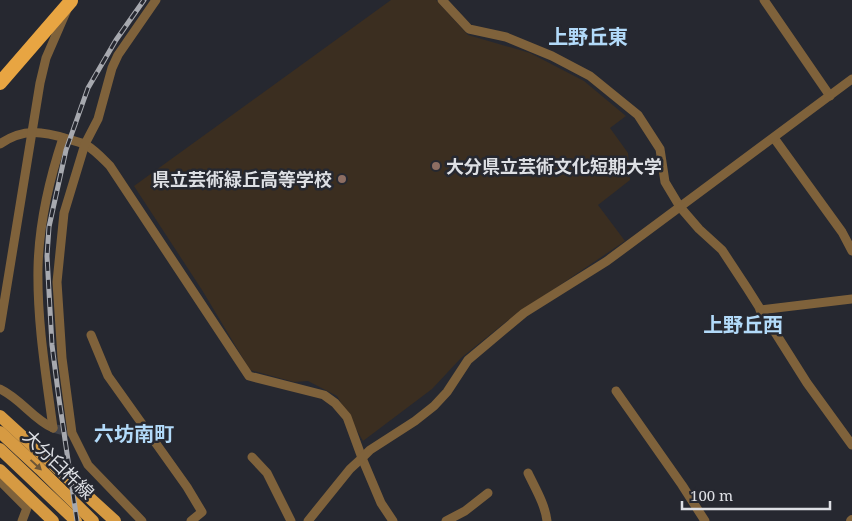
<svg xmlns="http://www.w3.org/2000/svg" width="852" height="521" viewBox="0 0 852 521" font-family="'Noto Serif','Noto Sans JP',serif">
  <rect width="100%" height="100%" fill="#262830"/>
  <!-- education -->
  <path fill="#3b2e20" d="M391 0H436L468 35 530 53 584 81 626 116 610 128 628 153 630 180 598 205 625 241 507 321 461 358 432 389 363 441 337 396 308 381 294 382 250 370 202 290 134 186Z"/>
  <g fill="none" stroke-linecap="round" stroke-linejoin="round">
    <!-- minor-tunnel -->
    <path stroke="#41434b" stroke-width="9" stroke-dasharray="9 4.5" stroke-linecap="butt" d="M53 428 72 433"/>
    <!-- minor -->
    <g stroke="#7f623b" stroke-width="9">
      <path d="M442 0 469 29 506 37 552 56 590 76 638 115 660 149 665 182 680 207 699 229 722 250 747 288 807 383 852 445"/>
      <path d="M764 0 830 96"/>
      <path d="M774 138 842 232 852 251"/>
      <path d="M0 144C23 128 42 131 68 139 74 141 81 142 86 145 95 150 103 159 110 166L249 376 324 395 335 403 347 417 362 458 381 503 393 521"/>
      <path d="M760 310 852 299"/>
      <path d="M0 328 40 83 46 58 66 12"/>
      <path d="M91 335 108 376 187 487 202 512 191 521"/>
      <path d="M0 389C21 399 33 419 53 428"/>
      <path d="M616 391 682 485 705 521"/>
      <path d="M53 428C46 375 37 322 38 268 39 224 49 180 63 138"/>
      <path d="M252 457 267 473 291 521"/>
      <path d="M528 473C535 488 545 504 547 521"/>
      <path d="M0 481 27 508 22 521"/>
      <path d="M142 521 88 465 72 433 62 358 57 282 64 213 85 144 98 119 112 68 118 55 156 0"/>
      <path d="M308 521 350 469 362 458 370 450 415 421 434 406 447 392 468 360 524 313 607 261 852 79"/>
      <path d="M446 521 465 511 488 493"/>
    </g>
    <!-- tertiary -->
    <path stroke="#7f623b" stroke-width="10" d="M851 521 852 520"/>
    <!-- primary -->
    <g stroke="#d69a42" stroke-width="12">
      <path d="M0 416 115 521"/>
      <path d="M0 432 40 469 93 521"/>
      <path d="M0 449 76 521"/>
      <path d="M0 470 53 521"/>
    </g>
    <!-- trunk -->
    <path stroke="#e8a542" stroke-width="14" d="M0 83 71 1"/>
    <!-- rail casing -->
    <g stroke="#a7a9af" stroke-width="5">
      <path id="rail" d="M77 521 59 399 52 345 47 256 49 227 66 150 88 88 116 40 144 0"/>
    </g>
    <!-- rail -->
    <use href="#rail" stroke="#262830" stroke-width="3" stroke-dasharray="9" stroke-linecap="butt"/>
  </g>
  <!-- one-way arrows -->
  <defs><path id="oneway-solid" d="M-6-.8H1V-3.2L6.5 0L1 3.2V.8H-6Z" transform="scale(1.25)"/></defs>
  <use fill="#6c5637" href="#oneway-solid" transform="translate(36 465) rotate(43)"/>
  <!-- markers -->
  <g fill="#8d6e63" stroke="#262830" stroke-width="2">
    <circle cx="436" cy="166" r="5"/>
    <circle cx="342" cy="179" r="5"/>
  </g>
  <g text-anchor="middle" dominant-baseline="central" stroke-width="5" stroke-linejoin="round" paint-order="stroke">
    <!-- poi labels -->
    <g font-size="18" font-weight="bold" fill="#dddfe4" stroke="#262830" text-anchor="start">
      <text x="446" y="166">大分県立芸術文化短期大学</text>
      <text x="332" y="179" text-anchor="end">県立芸術緑丘高等学校</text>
    </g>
    <!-- street labels -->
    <g font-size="18" fill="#dddfe4" stroke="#262830">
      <text transform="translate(59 464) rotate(44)">大分臼杵線</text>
    </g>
    <!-- quarter labels -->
    <g font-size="20" font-weight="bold" fill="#b2daf9" stroke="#262830">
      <text x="588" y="36">上野丘東</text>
      <text x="743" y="324">上野丘西</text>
      <text x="134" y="433">六坊南町</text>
    </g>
  </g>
  <!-- scale -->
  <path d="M682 501v8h148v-8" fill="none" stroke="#dddfe4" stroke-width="2.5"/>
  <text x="690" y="501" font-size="15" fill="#dddfe4" stroke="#262830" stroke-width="4" paint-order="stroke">100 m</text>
</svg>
